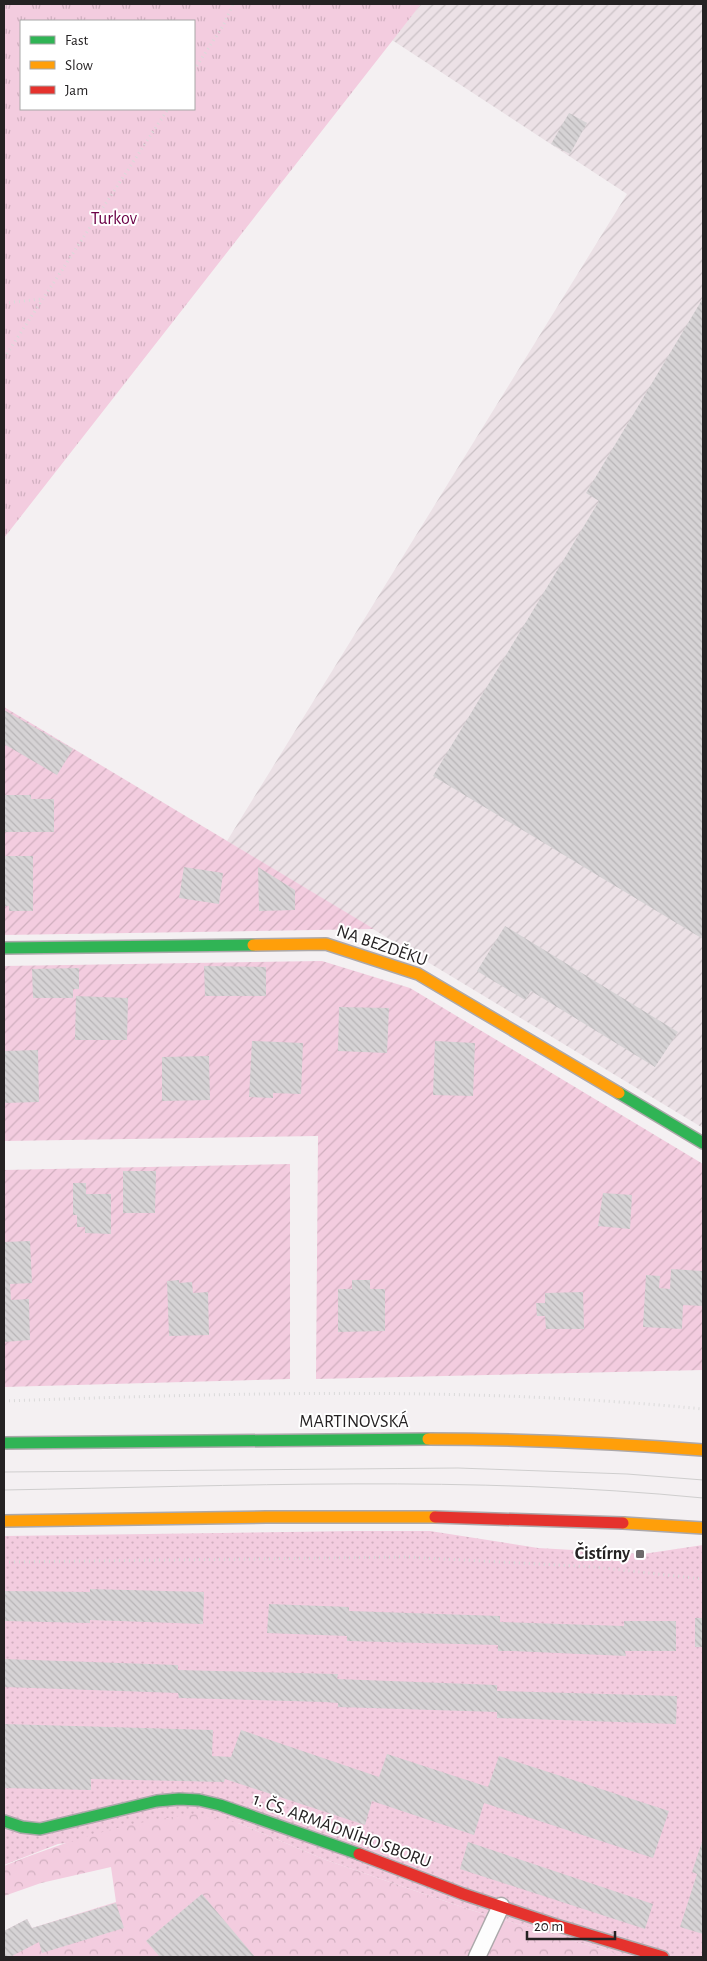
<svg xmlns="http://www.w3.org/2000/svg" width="707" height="1961" viewBox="0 0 707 1961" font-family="'Alegreya Sans',sans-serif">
  <defs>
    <pattern id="industrial-furrows" width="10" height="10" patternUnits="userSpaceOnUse" patternTransform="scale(1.25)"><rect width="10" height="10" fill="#ece1e6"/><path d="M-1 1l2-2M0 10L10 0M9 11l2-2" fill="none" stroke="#cac1c5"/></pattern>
    <pattern id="grass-dots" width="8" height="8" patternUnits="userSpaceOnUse" patternTransform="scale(1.25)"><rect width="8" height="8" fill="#f3ccdf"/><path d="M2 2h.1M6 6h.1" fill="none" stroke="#d0afbf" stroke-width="1.8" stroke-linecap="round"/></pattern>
    <pattern id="forest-crowns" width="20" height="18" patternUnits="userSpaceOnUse" patternTransform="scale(1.25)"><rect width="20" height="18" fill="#f3ccdf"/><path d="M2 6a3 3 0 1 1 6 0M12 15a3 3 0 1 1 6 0" fill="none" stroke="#d0afbf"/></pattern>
    <pattern id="park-tufts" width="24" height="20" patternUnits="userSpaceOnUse" patternTransform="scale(1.25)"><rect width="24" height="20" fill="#f3ccdf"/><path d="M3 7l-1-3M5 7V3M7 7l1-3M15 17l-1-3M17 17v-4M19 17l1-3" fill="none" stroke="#d0afbf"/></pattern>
    <pattern id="garden-furrows" width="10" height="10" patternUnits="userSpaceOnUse" patternTransform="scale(1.25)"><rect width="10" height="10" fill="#f3ccdf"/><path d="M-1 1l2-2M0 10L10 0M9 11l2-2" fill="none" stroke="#d0afbf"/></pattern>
    <pattern id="building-back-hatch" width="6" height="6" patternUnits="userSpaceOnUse" patternTransform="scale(1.25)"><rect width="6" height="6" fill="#d6d3d5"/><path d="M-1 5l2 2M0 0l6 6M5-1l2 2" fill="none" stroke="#b8b5b7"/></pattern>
  </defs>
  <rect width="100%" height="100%" fill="#f4f0f2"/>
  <!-- industrial -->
  <path fill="url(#industrial-furrows)" d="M421 4H703V1128L227 841 627 194 392 40Z"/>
  <!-- grass -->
  <path fill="url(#grass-dots)" d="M353 1531H430L538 1548 643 1554 703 1545V1957H627L468 1909 326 1860 238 1823 58 1844 4 1865V1536Z"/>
  <!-- forest -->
  <path fill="url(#forest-crowns)" d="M198 1814 238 1823 326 1860 468 1909 627 1957H4V1931L27 1919 32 1928 116 1902 111 1867 41 1883 4 1896V1866C66 1841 131 1820 198 1814Z"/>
  <!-- park -->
  <path fill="url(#park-tufts)" fill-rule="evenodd" d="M4 4H421L4 538ZM21 21H194V109H21Z"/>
  <!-- garden -->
  <g fill="url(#garden-furrows)">
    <path d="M4 707 374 929 4 935Z"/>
    <path d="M322 961 410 988 703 1164V1370L316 1379 318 1136 4 1141V966Z"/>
    <path d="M290 1164V1379L4 1387V1170Z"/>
  </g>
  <!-- building -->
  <g fill="url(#building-back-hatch)">
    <path d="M569 113 587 123 570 154 551 144Z"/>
    <path d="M703 298V939L433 776 599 501 586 493Z"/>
    <path d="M4 710 73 749 57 775 4 744Z"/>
    <path d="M4 795H31V799H54V832H4Z"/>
    <path d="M4 856H33V911H9V906H4Z"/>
    <path d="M184 867 223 873 219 904 179 898Z"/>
    <path d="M258 867 295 890V910L259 911Z"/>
    <path d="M505 926 678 1032 655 1067 531 991 525 1000 477 971Z"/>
    <path d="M204 966 266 967V996H205Z"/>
    <path d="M79 968V989H73V998H33L32 969Z"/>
    <path d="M76 996 128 998 127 1040H75Z"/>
    <path d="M339 1007 389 1008 387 1053 338 1051Z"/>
    <path d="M252 1041 303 1043 301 1094 273 1093V1098L249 1097Z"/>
    <path d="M435 1041 475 1043 473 1096 433 1095Z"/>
    <path d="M38 1050 39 1102 4 1103V1051Z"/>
    <path d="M209 1056 210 1100 162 1101V1057Z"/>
    <path d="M123 1171H156L155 1213H123Z"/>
    <path d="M73 1183H86V1194H111V1234L85 1233V1227H77V1215H73Z"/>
    <path d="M603 1193 632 1195 630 1229 598 1226Z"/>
    <path d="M30 1241 32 1283 10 1284 11 1300 29 1299 30 1340 4 1342V1242Z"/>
    <path d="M671 1269 703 1271V1306L683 1305 682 1329 643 1327 646 1275 660 1276 659 1288 670 1289Z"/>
    <path d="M179 1280V1283L192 1282 193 1293 208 1292 209 1335 169 1336 167 1281Z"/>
    <path d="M352 1280H370V1289H385V1331L338 1332V1289H352Z"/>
    <path d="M583 1292 584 1329H546L545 1316H537L536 1303H545V1293Z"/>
    <path d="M90 1589 204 1592 203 1624 90 1620V1623L4 1621V1591L90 1592Z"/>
    <path d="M269 1604 349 1607V1611L500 1616V1622L624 1626V1621H676V1651H625L626 1656 512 1651H498V1645L347 1641V1636L267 1633Z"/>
    <rect x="695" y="1618" width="8" height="29"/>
    <path d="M4 1659 178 1665V1670L338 1674 337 1679 497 1685V1691L677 1696 676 1724 497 1718V1712L338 1707V1703L324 1702 179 1698 178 1693 4 1687Z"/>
    <path d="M4 1724 213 1730 212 1756 231 1757 241 1730 379 1777 387 1754 488 1787 499 1756 669 1811 653 1858 484 1803 474 1835 372 1801 365 1825 225 1779 224 1782 91 1779V1790L4 1788Z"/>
    <path d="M703 1839V1934L680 1927 697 1874 692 1872Z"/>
    <path d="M468 1842 653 1904 645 1929 460 1869Z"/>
    <path d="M202 1894 255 1957H160L146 1941Z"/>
    <path d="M116 1903 124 1928 42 1953 39 1942 10 1957H4V1931L27 1919 32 1928Z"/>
  </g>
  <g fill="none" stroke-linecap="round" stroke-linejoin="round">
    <!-- lane casing -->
    <g stroke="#aca8aa" stroke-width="19">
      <path id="lane" d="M477 1957 501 1906"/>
    </g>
    <!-- fast casing -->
    <g stroke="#aca8aa" stroke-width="14">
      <g id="fast">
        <path d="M4 948 253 945"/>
        <path d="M619 1093 703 1143"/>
        <path d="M4 1443 428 1439"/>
        <path d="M4 1821 22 1827 40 1829 157 1801 179 1799 199 1800 220 1805 359 1854"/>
      </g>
    </g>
    <!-- slow casing -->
    <g stroke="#aca8aa" stroke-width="14">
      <g id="slow">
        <path d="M253 945 326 944 418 974 619 1093"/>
        <path d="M428 1439C520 1439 611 1443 703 1450"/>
        <path d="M4 1521 266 1517H435"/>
        <path d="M623 1523 703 1528"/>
      </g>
    </g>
    <!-- jam casing -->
    <g stroke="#aca8aa" stroke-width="14">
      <g id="jam">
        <path d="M435 1517 623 1523"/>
        <path d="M359 1854 463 1894 556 1925 663 1957"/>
      </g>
    </g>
    <!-- path -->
    <g stroke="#dadada" stroke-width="3" stroke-dasharray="1 4" stroke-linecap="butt">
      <path d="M194 70 223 26 233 4"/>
      <path d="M4 303 42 299"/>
      <path d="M4 358 168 109"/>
      <path d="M4 1401C236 1393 471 1386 703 1409"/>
      <path d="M4 1562 407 1557 595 1567 703 1579"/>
    </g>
    <!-- lane -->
    <use href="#lane" stroke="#fdfdfd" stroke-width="16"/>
    <!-- fast -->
    <use href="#fast" stroke="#30b455" stroke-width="11"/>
    <!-- slow -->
    <use href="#slow" stroke="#ff9f0a" stroke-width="11"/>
    <!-- jam -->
    <use href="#jam" stroke="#e5322d" stroke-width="11"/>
    <!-- tram -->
    <g stroke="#cfcece" stroke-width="1">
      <path d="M4 1472 458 1468 627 1474 703 1480"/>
      <path d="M4 1490C237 1486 471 1475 703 1498"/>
    </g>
  </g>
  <!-- markers -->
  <rect fill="#6d6a6b" stroke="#fff" stroke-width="2" x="635" y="1549" width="10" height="10" rx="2.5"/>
  <g text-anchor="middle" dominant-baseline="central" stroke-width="4" stroke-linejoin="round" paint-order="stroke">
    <!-- park labels -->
    <g font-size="18" fill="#6b0046" stroke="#fff">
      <text x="114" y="219">Turkov</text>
    </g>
    <!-- street labels -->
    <g font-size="18" fill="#252223" stroke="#fff">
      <text transform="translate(382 946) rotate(19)">NA BEZDĚKU</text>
      <text x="354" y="1422">MARTINOVSKÁ</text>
      <text transform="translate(342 1831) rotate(20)">1. ČS. ARMÁDNÍHO SBORU</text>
    </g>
    <!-- poi labels -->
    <g font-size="18" font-weight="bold" fill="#252223" stroke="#fff" text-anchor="end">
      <text x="630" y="1554">Čistírny</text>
    </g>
  </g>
  <!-- border -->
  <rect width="707" height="1961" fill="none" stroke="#252223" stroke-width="10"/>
  <!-- legend -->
  <rect x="20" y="20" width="175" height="90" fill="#ffffff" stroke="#a8a7a7"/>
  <rect x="30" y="36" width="25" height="8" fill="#30b455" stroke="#a8a7a7"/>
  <text x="65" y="45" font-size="15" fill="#252223">Fast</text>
  <rect x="30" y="61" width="25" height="8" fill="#ff9f0a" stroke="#a8a7a7"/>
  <text x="65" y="70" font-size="15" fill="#252223">Slow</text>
  <rect x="30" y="86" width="25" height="8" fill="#e5322d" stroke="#a8a7a7"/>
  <text x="65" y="95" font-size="15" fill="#252223">Jam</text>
  <!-- scale -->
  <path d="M527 1931v8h88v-8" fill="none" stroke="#252223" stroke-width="2.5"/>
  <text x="534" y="1931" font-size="15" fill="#252223" stroke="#ffffff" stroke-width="4" paint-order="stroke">20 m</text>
</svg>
